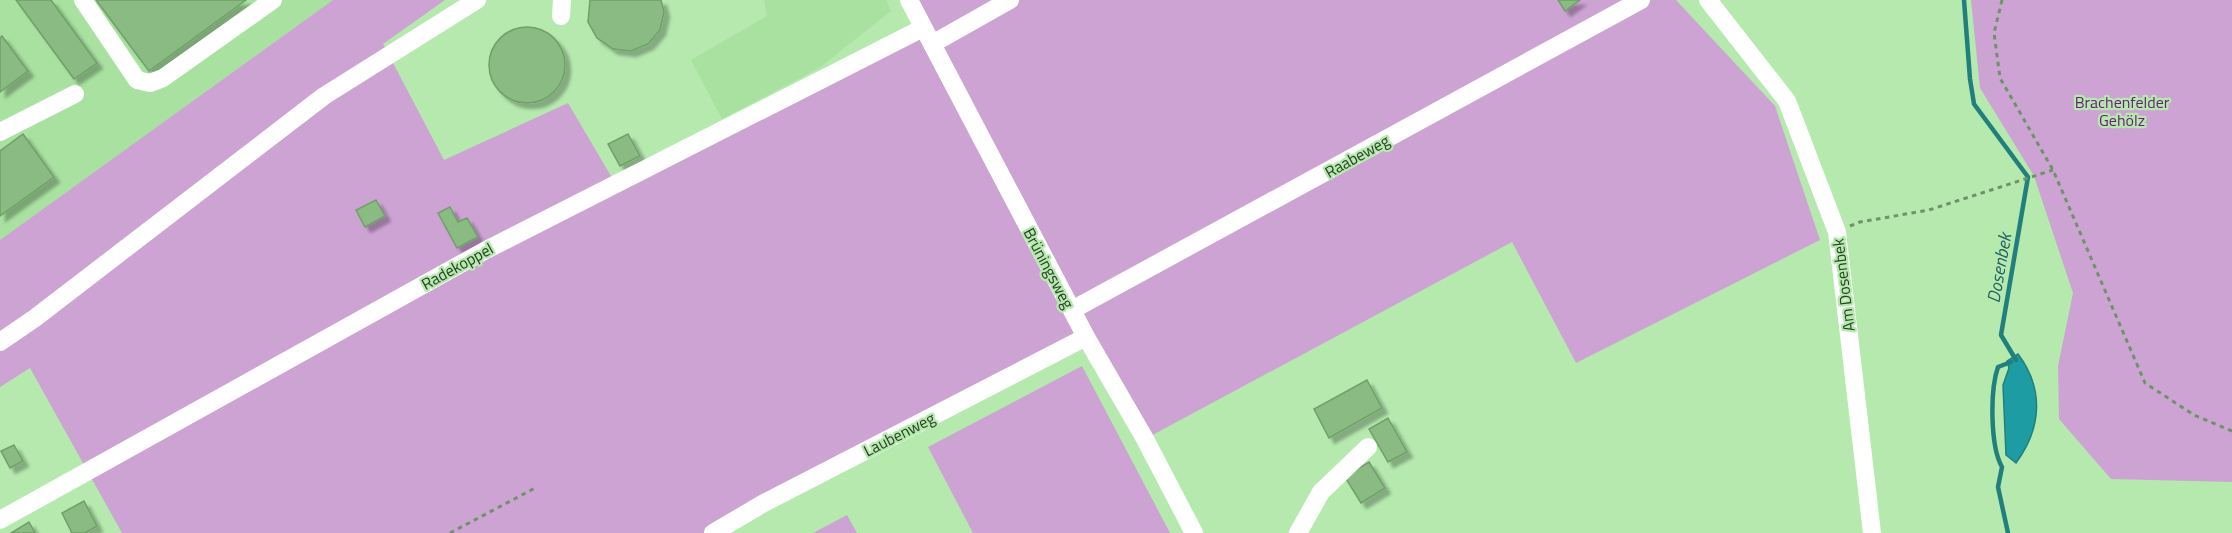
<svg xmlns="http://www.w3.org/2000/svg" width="2232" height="533" viewBox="0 0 2232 533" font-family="'Titillium Web',sans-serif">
  <defs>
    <filter id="shadow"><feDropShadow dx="5.5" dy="5.5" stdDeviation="1.5" flood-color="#0004"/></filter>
  </defs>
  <rect width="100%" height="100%" fill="#b5e9ae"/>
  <!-- built -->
  <g fill="#a8e1a0">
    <path d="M0 0H333L0 240Z"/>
    <path d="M764 0H886L891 11 819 68 722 119 691 60 767 16Z"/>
  </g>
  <!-- green -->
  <g fill="#cda3d4">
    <path d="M333 0H445L383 44 444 160 568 103 615 183 923 28 909 0H1676L1775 106 1820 240 1576 363 1512 242 1145 439 1086 337 713 533H122L30 368 0 387V240Z"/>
    <path d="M1971 0H2232V482L2111 479 2059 419 2058 366 2073 293 2034 176 1980 88Z"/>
    <path d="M1082 366 1170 533H973L928 447Z"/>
    <path d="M847 515 857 533H813Z"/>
  </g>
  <!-- water -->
  <path fill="#1e9ca3" stroke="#21807e" stroke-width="1.5" d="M2018 354C2045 390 2041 429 2016 463L2006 455 2003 385 2009 368 2007 361Z"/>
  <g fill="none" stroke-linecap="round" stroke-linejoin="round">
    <!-- stream -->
    <g stroke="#21807e" stroke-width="4.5">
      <path d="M1964 0 1970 79 1974 104 2028 177 2001 335 2016 360"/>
      <path d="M2008 533 1998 487 2002 467C1990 446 1990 390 1998 367L2011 362"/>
    </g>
  </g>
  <!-- building -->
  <g fill="#89bb82" stroke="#6fa068" stroke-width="1.5" filter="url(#shadow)">
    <path d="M16 0H51L97 63 74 79Z"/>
    <path d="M96 0H246L149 71Z"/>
    <path d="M590 0H661L664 12 660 30 648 44 631 51 613 49 597 38 588 22Z"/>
    <path d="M1558 0H1580L1565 11Z"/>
    <circle cx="527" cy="65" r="38"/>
    <path d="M2 36 28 71 0 92V38Z"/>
    <path d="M23 134 54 177 0 216V151Z"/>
    <path d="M628 134 640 156 620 166 608 144Z"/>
    <path d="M376 200 385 216 365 227 356 210Z"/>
    <path d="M450 207 458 222 467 218 478 237 457 248 438 213Z"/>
    <path d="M1367 380 1382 408 1329 438 1314 409Z"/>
    <path d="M1388 418 1407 452 1388 462 1369 429Z"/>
    <path d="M14 445 23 461 10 468 1 451Z"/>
    <path d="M1369 462 1385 488 1361 503 1345 477Z"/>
    <path d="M84 501 97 526 85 533H72L62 513Z"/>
    <path d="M29 522 35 533H11Z"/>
  </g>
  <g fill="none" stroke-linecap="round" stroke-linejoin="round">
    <!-- path -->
    <g stroke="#6e9369" stroke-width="3" stroke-dasharray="4.5 4.5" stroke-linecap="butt">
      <path d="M2002 0 1994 33 2000 78 2053 170 2145 383 2194 415 2232 431"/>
      <path d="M1850 226 1860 222 1929 210 2053 170"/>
      <path d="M450 533 535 488"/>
    </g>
    <!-- minor -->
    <g stroke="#fff" stroke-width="18">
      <path d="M83 0 137 80 150 83 163 78 273 0"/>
      <path d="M909 0 1086 337 1145 439 1194 533"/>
      <path d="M1708 0 1787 101 1837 232 1872 533"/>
      <path d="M561 16 562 0"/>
      <path d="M932 44 1010 0"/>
      <path d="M0 132 75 94"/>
      <path d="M1072 310 1641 0"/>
      <path d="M0 342 35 318 324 96 477 0"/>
      <path d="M0 520 486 250 923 28"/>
      <path d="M713 533 764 503 1086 337"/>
      <path d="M1298 533 1321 492 1368 447"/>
    </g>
  </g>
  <g text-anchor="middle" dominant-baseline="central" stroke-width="4.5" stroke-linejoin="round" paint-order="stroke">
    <!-- park labels -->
    <g font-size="16" fill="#6a1c77" stroke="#b5e9ae">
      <text x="2122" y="102">Brachenfelder<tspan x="2122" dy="18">Gehölz</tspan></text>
    </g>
    <!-- street labels -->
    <g font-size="16" fill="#293e26" stroke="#b5e9ae">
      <text transform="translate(1357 156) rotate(-29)">Raabeweg</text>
      <text transform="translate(457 266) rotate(-29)">Radekoppel</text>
      <text transform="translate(1049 268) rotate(62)">Brüningsweg</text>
      <text transform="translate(1843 285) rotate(-97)">Am Dosenbek</text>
      <text transform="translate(899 434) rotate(-27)">Laubenweg</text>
    </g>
    <!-- water labels -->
    <g font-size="18" font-style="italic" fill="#205f63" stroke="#b5e9ae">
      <text transform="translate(1999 268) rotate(-80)">Dosenbek</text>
    </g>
  </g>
</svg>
